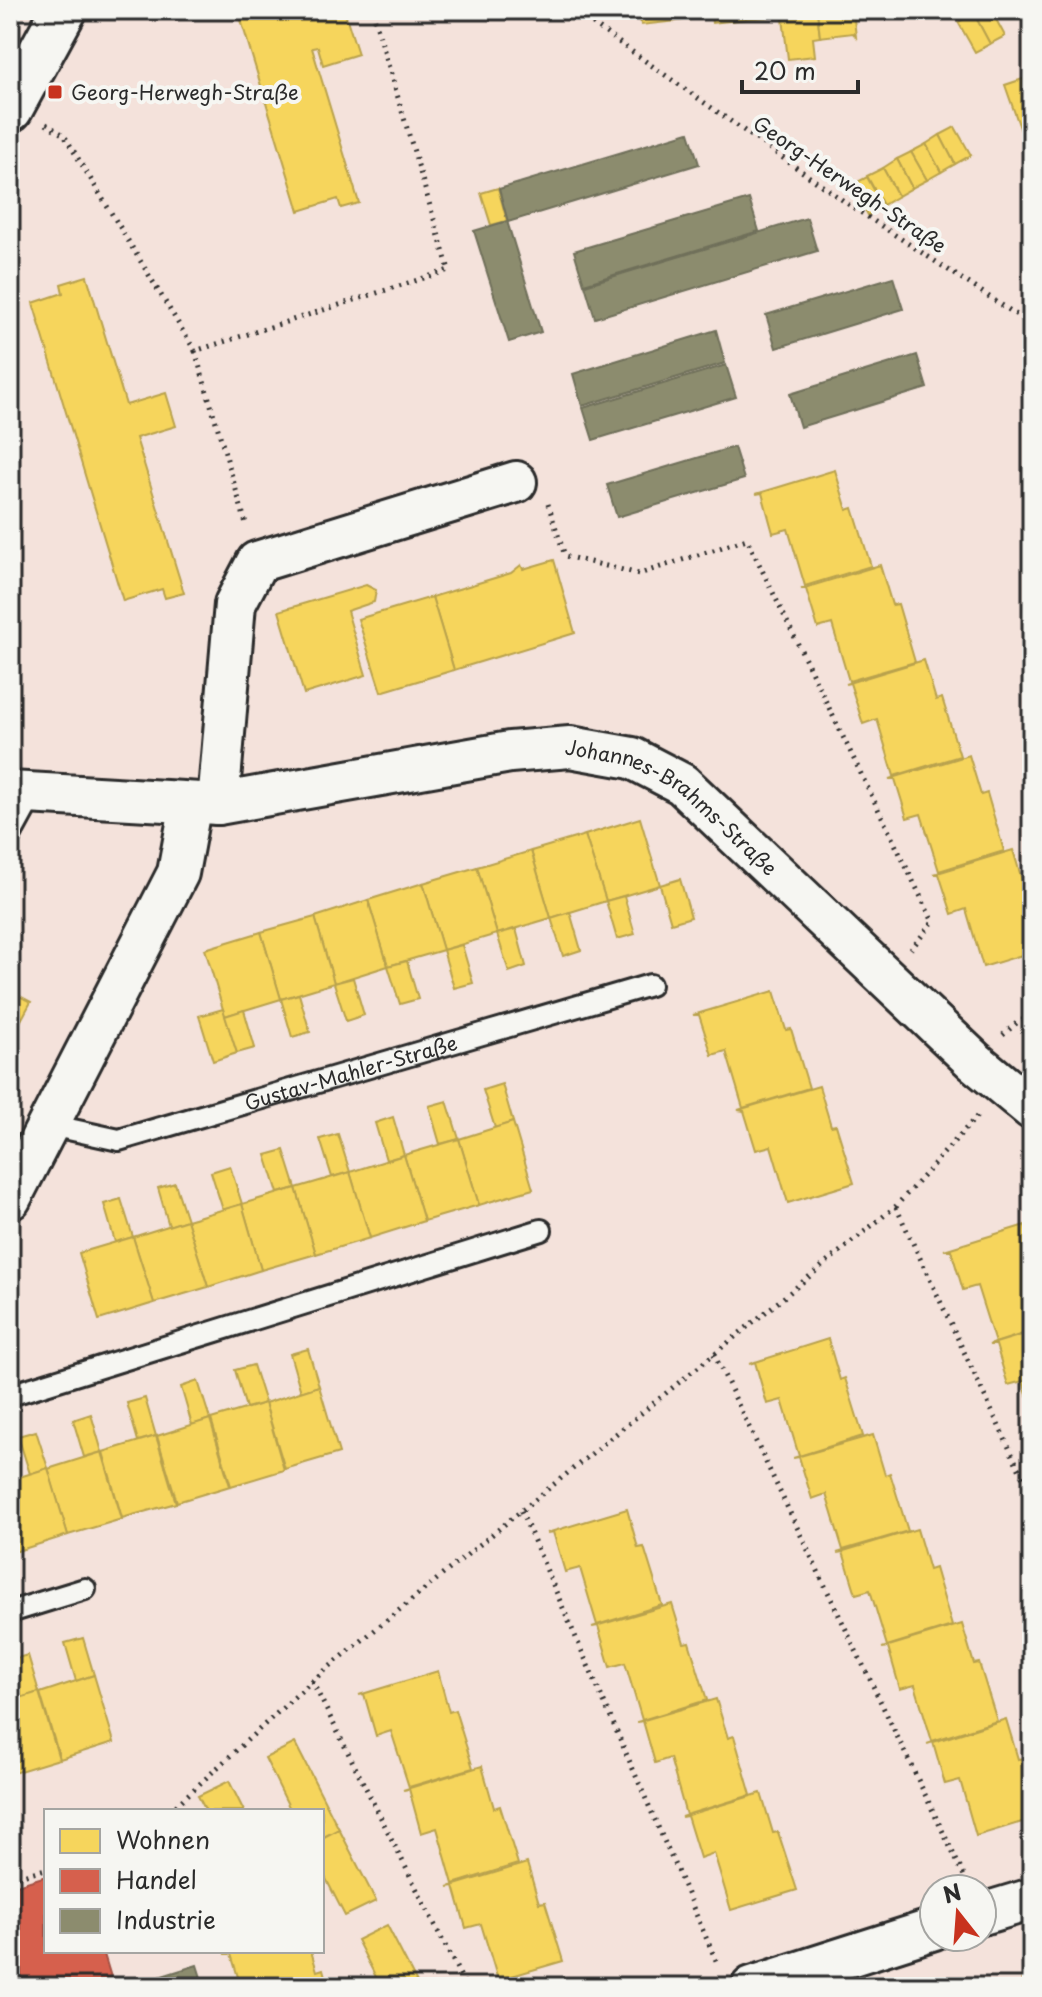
<svg xmlns="http://www.w3.org/2000/svg" width="1042" height="1997" viewBox="0 0 1042 1997" font-family="'Playpen Sans',sans-serif">
  <rect width="100%" height="100%" fill="#f4e2db"/>
  <filter id="ink" filterUnits="userSpaceOnUse"><feTurbulence type="fractalNoise" baseFrequency=".0125" numOctaves="2"/><feDisplacementMap in="SourceGraphic" scale="16" xChannelSelector="R" yChannelSelector="G"/><feConvolveMatrix kernelMatrix="1 2 1 2 8 2 1 2 1" color-interpolation-filters="sRGB"/></filter>
  <g filter="url(#ink)">
    <!-- homes -->
    <g fill="#f6d55c" stroke="#b9a24d" stroke-width="2">
      <path d="M238 10H301L302 15 319 10H344L358 54 323 65 318 47 312 48 359 203 341 208 338 199 299 211Z"/>
      <path d="M639 10H675L676 21 641 25Z"/>
      <path d="M675 10H710V17L676 21Z"/>
      <path d="M710 10H745L746 19 712 23Z"/>
      <path d="M745 10H781L782 16 746 19Z"/>
      <path d="M782 10H817L820 37 813 38 815 56 788 59Z"/>
      <path d="M817 10H853L856 37 853 33 820 37Z"/>
      <path d="M853 10H890V16L854 19Z"/>
      <path d="M890 10H924L925 12 890 16Z"/>
      <path d="M981 10H991L1005 36 990 44 974 14Z"/>
      <path d="M974 14 990 44 975 52 958 22Z"/>
      <path d="M1032 76V150L1027 148 1005 85Z"/>
      <path d="M955 127 971 155 955 164 940 135Z"/>
      <path d="M940 135 955 164 941 172 926 144Z"/>
      <path d="M926 144 941 172 927 180 911 152Z"/>
      <path d="M911 152 927 180 912 188 897 159Z"/>
      <path d="M897 159 912 188 898 196 883 168Z"/>
      <path d="M883 168 898 196 883 205 867 176Z"/>
      <path d="M867 177 883 206 868 215 852 185Z"/>
      <path d="M498 188 507 221 491 225 481 193Z"/>
      <path d="M87 276 126 405 166 393 176 426 136 438 184 593 165 598 162 589 123 601 33 303 63 293 61 284Z"/>
      <path d="M835 470 847 510 853 508 871 566 805 586 788 529 773 533 762 493 756 494Z"/>
      <path d="M554 560 575 633 454 670 432 597 511 573 521 565 523 569Z"/>
      <path d="M880 565 892 605 898 604 915 662 849 681 832 624 818 628 806 589H801Z"/>
      <path d="M366 585 376 590 374 602 347 611 366 675 304 694 279 611Z"/>
      <path d="M432 597 454 670 381 692 358 619Z"/>
      <path d="M924 660 936 700 942 698 960 756 894 776 877 719 863 724 850 683 845 684Z"/>
      <path d="M969 755 981 795 987 793 1004 851 939 871 921 814 907 818 895 779H889Z"/>
      <path d="M640 818 660 885 606 901 585 835Z"/>
      <path d="M585 835 606 901 551 918 531 851Z"/>
      <path d="M1013 850 1025 890 1031 888 1032 892V952L983 967 966 909 952 914 939 874H934Z"/>
      <path d="M531 851 551 918 497 934 477 867Z"/>
      <path d="M477 867 497 934 443 950 423 883Z"/>
      <path d="M680 879 691 917 671 923 660 885Z"/>
      <path d="M423 883 443 950 388 966 368 900Z"/>
      <path d="M624 896 635 934 617 939 606 901Z"/>
      <path d="M368 900 388 966 334 983 315 917Z"/>
      <path d="M570 912 581 950 563 956 551 918Z"/>
      <path d="M315 917 334 983 281 999 261 932Z"/>
      <path d="M516 929 526 966 509 972 497 934Z"/>
      <path d="M261 932 281 999 225 1016 205 949Z"/>
      <path d="M462 945 473 983 454 988 443 950Z"/>
      <path d="M407 961 418 999 400 1004 388 966Z"/>
      <path d="M353 978 364 1015 346 1021 334 983Z"/>
      <path d="M10 991 31 1002 14 1033 10 1030Z"/>
      <path d="M774 991 786 1030 791 1029 809 1088 743 1108 726 1051 712 1055 699 1015H693Z"/>
      <path d="M299 994 310 1032 292 1037 281 999Z"/>
      <path d="M223 1009 237 1053 213 1061 199 1016Z"/>
      <path d="M244 1010 255 1048 237 1053 225 1016Z"/>
      <path d="M502 1084 513 1122 495 1128 483 1090Z"/>
      <path d="M819 1086 831 1126 836 1125 854 1183 788 1203 771 1146 756 1150 744 1111 738 1110Z"/>
      <path d="M447 1101 459 1139 440 1144 429 1106Z"/>
      <path d="M393 1117 404 1155 386 1160 375 1123Z"/>
      <path d="M513 1122 533 1189 479 1205 459 1139Z"/>
      <path d="M338 1134 350 1172 332 1177 320 1139Z"/>
      <path d="M459 1139 479 1205 424 1221 404 1155Z"/>
      <path d="M284 1150 296 1188 278 1193 266 1155Z"/>
      <path d="M404 1155 424 1221 370 1238 350 1172Z"/>
      <path d="M230 1166 242 1204 223 1210 211 1172Z"/>
      <path d="M350 1172 370 1238 316 1254 296 1188Z"/>
      <path d="M175 1183 187 1220 169 1226 158 1188Z"/>
      <path d="M296 1188 316 1254 261 1270 242 1204Z"/>
      <path d="M121 1199 133 1237 115 1242 104 1204Z"/>
      <path d="M242 1204 261 1270 208 1287 187 1220Z"/>
      <path d="M187 1220 208 1287 154 1303 133 1237Z"/>
      <path d="M1025 1225 1032 1249V1331L995 1343 977 1286 963 1290 951 1250H944Z"/>
      <path d="M133 1237 154 1303 99 1320 79 1253Z"/>
      <path d="M1032 1332V1412L1023 1381 1008 1385 996 1345H989Z"/>
      <path d="M828 1339 840 1380 845 1378 863 1436 799 1456 782 1400 767 1404 755 1362 749 1364Z"/>
      <path d="M308 1349 319 1386 301 1392 290 1354Z"/>
      <path d="M253 1365 265 1403 246 1408 235 1370Z"/>
      <path d="M198 1381 210 1419 192 1425 181 1387Z"/>
      <path d="M319 1386 339 1453 285 1469 265 1403Z"/>
      <path d="M145 1398 156 1436 138 1441 127 1403Z"/>
      <path d="M265 1403 284 1470 231 1486 211 1419Z"/>
      <path d="M91 1414 102 1452 84 1457 73 1420Z"/>
      <path d="M210 1419 230 1486 177 1502 157 1436Z"/>
      <path d="M36 1431 48 1468 30 1474 18 1436Z"/>
      <path d="M873 1435 885 1475 890 1473 908 1531 843 1550 826 1494 812 1499 799 1457 793 1458Z"/>
      <path d="M156 1436 176 1503 122 1518 103 1452Z"/>
      <path d="M102 1452 122 1519 68 1535 48 1469Z"/>
      <path d="M48 1468 68 1535 14 1552 10 1538V1480Z"/>
      <path d="M627 1509 638 1548 644 1547 662 1605 597 1625 580 1568 565 1572 553 1532 547 1533Z"/>
      <path d="M917 1529 929 1570 935 1568 952 1626 887 1646 870 1590 856 1594 843 1552 837 1553Z"/>
      <path d="M672 1604 684 1643 689 1642 707 1700 642 1720 625 1663 610 1667 598 1626 592 1627Z"/>
      <path d="M962 1624 974 1664 979 1663 997 1721 932 1741 915 1685 900 1689 888 1647 882 1648Z"/>
      <path d="M83 1638 94 1675 76 1681 65 1643Z"/>
      <path d="M28 1655 39 1692 21 1698 10 1660Z"/>
      <path d="M438 1671 449 1712 455 1710 473 1768 409 1787 391 1731 376 1736 364 1694 359 1695Z"/>
      <path d="M94 1675 114 1742 60 1759 40 1693Z"/>
      <path d="M39 1692 59 1759 10 1774V1701Z"/>
      <path d="M716 1699 728 1738 734 1736 751 1795 686 1815 670 1758 655 1763 643 1721 637 1722Z"/>
      <path d="M1006 1719 1018 1759 1024 1758 1032 1784V1819L976 1836 960 1780 945 1784 933 1742 927 1744Z"/>
      <path d="M295 1743 339 1829 322 1838V1811H291L265 1758Z"/>
      <path d="M482 1766 494 1808 500 1806 518 1864 453 1884 437 1828 421 1833 409 1789 403 1790Z"/>
      <path d="M229 1781 244 1811H206L198 1796Z"/>
      <path d="M761 1793 773 1833 778 1832 797 1890 731 1910 714 1853 700 1858 687 1816 681 1817Z"/>
      <path d="M339 1829 376 1901 345 1916 322 1871V1838Z"/>
      <path d="M527 1863 539 1903 545 1902 563 1961 498 1980 481 1924 466 1928 454 1886 448 1887Z"/>
      <path d="M387 1925 419 1987H381L357 1940Z"/>
      <path d="M236 1951H311L317 1971 323 1969 328 1987H241L231 1954H225Z"/>
      <path d="M1032 1975V1987H1025L1022 1978Z"/>
    </g>
    <!-- shops -->
    <path fill="#d6604d" stroke="#a35043" stroke-width="2" d="M46 1876V1951H103L114 1987H10V1887Z"/>
    <!-- industry -->
    <g fill="#8c8c6e" stroke="#6f6f5a" stroke-width="2">
      <path d="M689 132 699 164 508 222 499 189Z"/>
      <path d="M749 199 759 231 584 284 574 251Z"/>
      <path d="M807 218 817 251 595 318 585 285Z"/>
      <path d="M507 221 541 332 509 342 474 231Z"/>
      <path d="M893 277 903 309 776 348 766 315Z"/>
      <path d="M716 330 725 363 582 406 573 374Z"/>
      <path d="M917 355 927 388 800 427 790 394Z"/>
      <path d="M726 365 736 397 593 440 583 408Z"/>
      <path d="M734 447 744 479 617 517 607 485Z"/>
      <path d="M197 1965 204 1987H130V1986Z"/>
    </g>
    <g fill="none" stroke-linecap="round" stroke-linejoin="round">
      <!-- service casing -->
      <g stroke="#2b2b2b" stroke-width="26">
        <g id="service">
          <path d="M10 836 33 794"/>
          <path id="s1" d="M50 1125 119 1140 650 985"/>
          <path d="M10 1395 541 1230"/>
          <path d="M10 1612 85 1589"/>
        </g>
      </g>
      <!-- minor casing -->
      <g stroke="#2b2b2b" stroke-width="46">
        <g id="minor">
          <path id="s2" d="M10 792 218 804 510 752 570 747 632 758 682 784 974 1061 1032 1109"/>
          <path d="M218 804 235 604 257 562 516 482"/>
          <path d="M10 1199 178 873 191 803"/>
          <path d="M982 1914 1032 1899"/>
          <path d="M752 1987 934 1929"/>
        </g>
      </g>
      <!-- tertiary casing -->
      <g stroke="#2b2b2b" stroke-width="50">
        <path id="tertiary" d="M10 109 64 10"/>
      </g>
      <!-- path -->
      <g stroke="#2b2b2b" stroke-width="5" stroke-dasharray="2 6" stroke-linecap="butt">
        <path d="M573 10 848 204 1032 325"/>
        <path d="M46 124 64 135 195 351 449 270 372 10"/>
        <path d="M195 351 247 527"/>
        <path d="M548 504 565 556 639 574 747 539 933 922 911 949"/>
        <path d="M10 935 15 938 10 946"/>
        <path d="M1003 1035 1019 1021 1032 1017"/>
        <path d="M896 1207 1028 1488 1032 1487"/>
        <path d="M714 1354 966 1880"/>
        <path d="M521 1511 718 1965"/>
        <path d="M312 1681 466 1987"/>
        <path d="M170 1811 312 1681 896 1206 978 1115"/>
        <path d="M10 1878 46 1869"/>
      </g>
      <!-- service -->
      <use href="#service" stroke="#f6f6f2" stroke-width="20"/>
      <!-- minor -->
      <use href="#minor" stroke="#f6f6f2" stroke-width="40"/>
      <!-- tertiary -->
      <use href="#tertiary" stroke="#f6f6f2" stroke-width="44"/>
    </g>
  </g>
  <!-- markers -->
  <rect fill="#c8321e" stroke="#f6f6f2" stroke-width="3" x="47" y="84" width="16" height="16" rx="4"/>
  <g text-anchor="middle" dominant-baseline="central" stroke-width="8" stroke-linejoin="round" paint-order="stroke">
    <!-- poi labels -->
    <g font-size="20" fill="#2b2b2b" stroke="#f6f6f2" text-anchor="start">
      <text x="71" y="92">Georg-Herwegh-Straße</text>
    </g>
    <!-- street labels -->
    <g font-size="20" fill="#2b2b2b" stroke="#f6f6f2">
      <text transform="translate(850 184) rotate(34)">Georg-Herwegh-Straße</text>
      <text stroke="none"><textPath href="#s2" startOffset="686">Johannes-Brahms-Straße</textPath></text>
      <text stroke="none"><textPath href="#s1" startOffset="312">Gustav-Mahler-Straße</textPath></text>
    </g>
  </g>
  <!-- margin -->
  <rect width="1042" height="1997" fill="none" stroke="#f6f6f2" stroke-width="40"/>
  <rect x="20" y="20" width="1002" height="1957" fill="none" stroke="#2b2b2b" stroke-width="3" filter="url(#ink)"/>
  <!-- legend -->
  <rect x="44" y="1809" width="280" height="144" fill="#f6f6f2" stroke="#a5a5a2" stroke-width="2"/>
  <rect x="60" y="1829" width="40" height="24" fill="#f6d55c" stroke="#a5a5a2" stroke-width="2"/>
  <text x="116" y="1849" font-size="24" fill="#2b2b2b">Wohnen</text>
  <rect x="60" y="1869" width="40" height="24" fill="#d6604d" stroke="#a5a5a2" stroke-width="2"/>
  <text x="116" y="1889" font-size="24" fill="#2b2b2b">Handel</text>
  <rect x="60" y="1909" width="40" height="24" fill="#8c8c6e" stroke="#a5a5a2" stroke-width="2"/>
  <text x="116" y="1929" font-size="24" fill="#2b2b2b">Industrie</text>
  <!-- north arrow -->
  <g transform="translate(958 1913) rotate(343)"><circle r="38" fill="#f6f6f2" stroke="#a5a5a2" stroke-width="2"/>
  <path d="M0-6L14 30L0 20L-14 30Z" fill="#c8321e"/>
  <text y="-12" font-size="22" font-weight="bold" text-anchor="middle" fill="#2b2b2b">N</text>
  </g>
  <!-- scale -->
  <path d="M742 80v12h116v-12" fill="none" stroke="#2b2b2b" stroke-width="4"/>
  <text x="754" y="80" font-size="24" fill="#2b2b2b" stroke="#f6f6f2" stroke-width="6" paint-order="stroke">20 m</text>
</svg>
